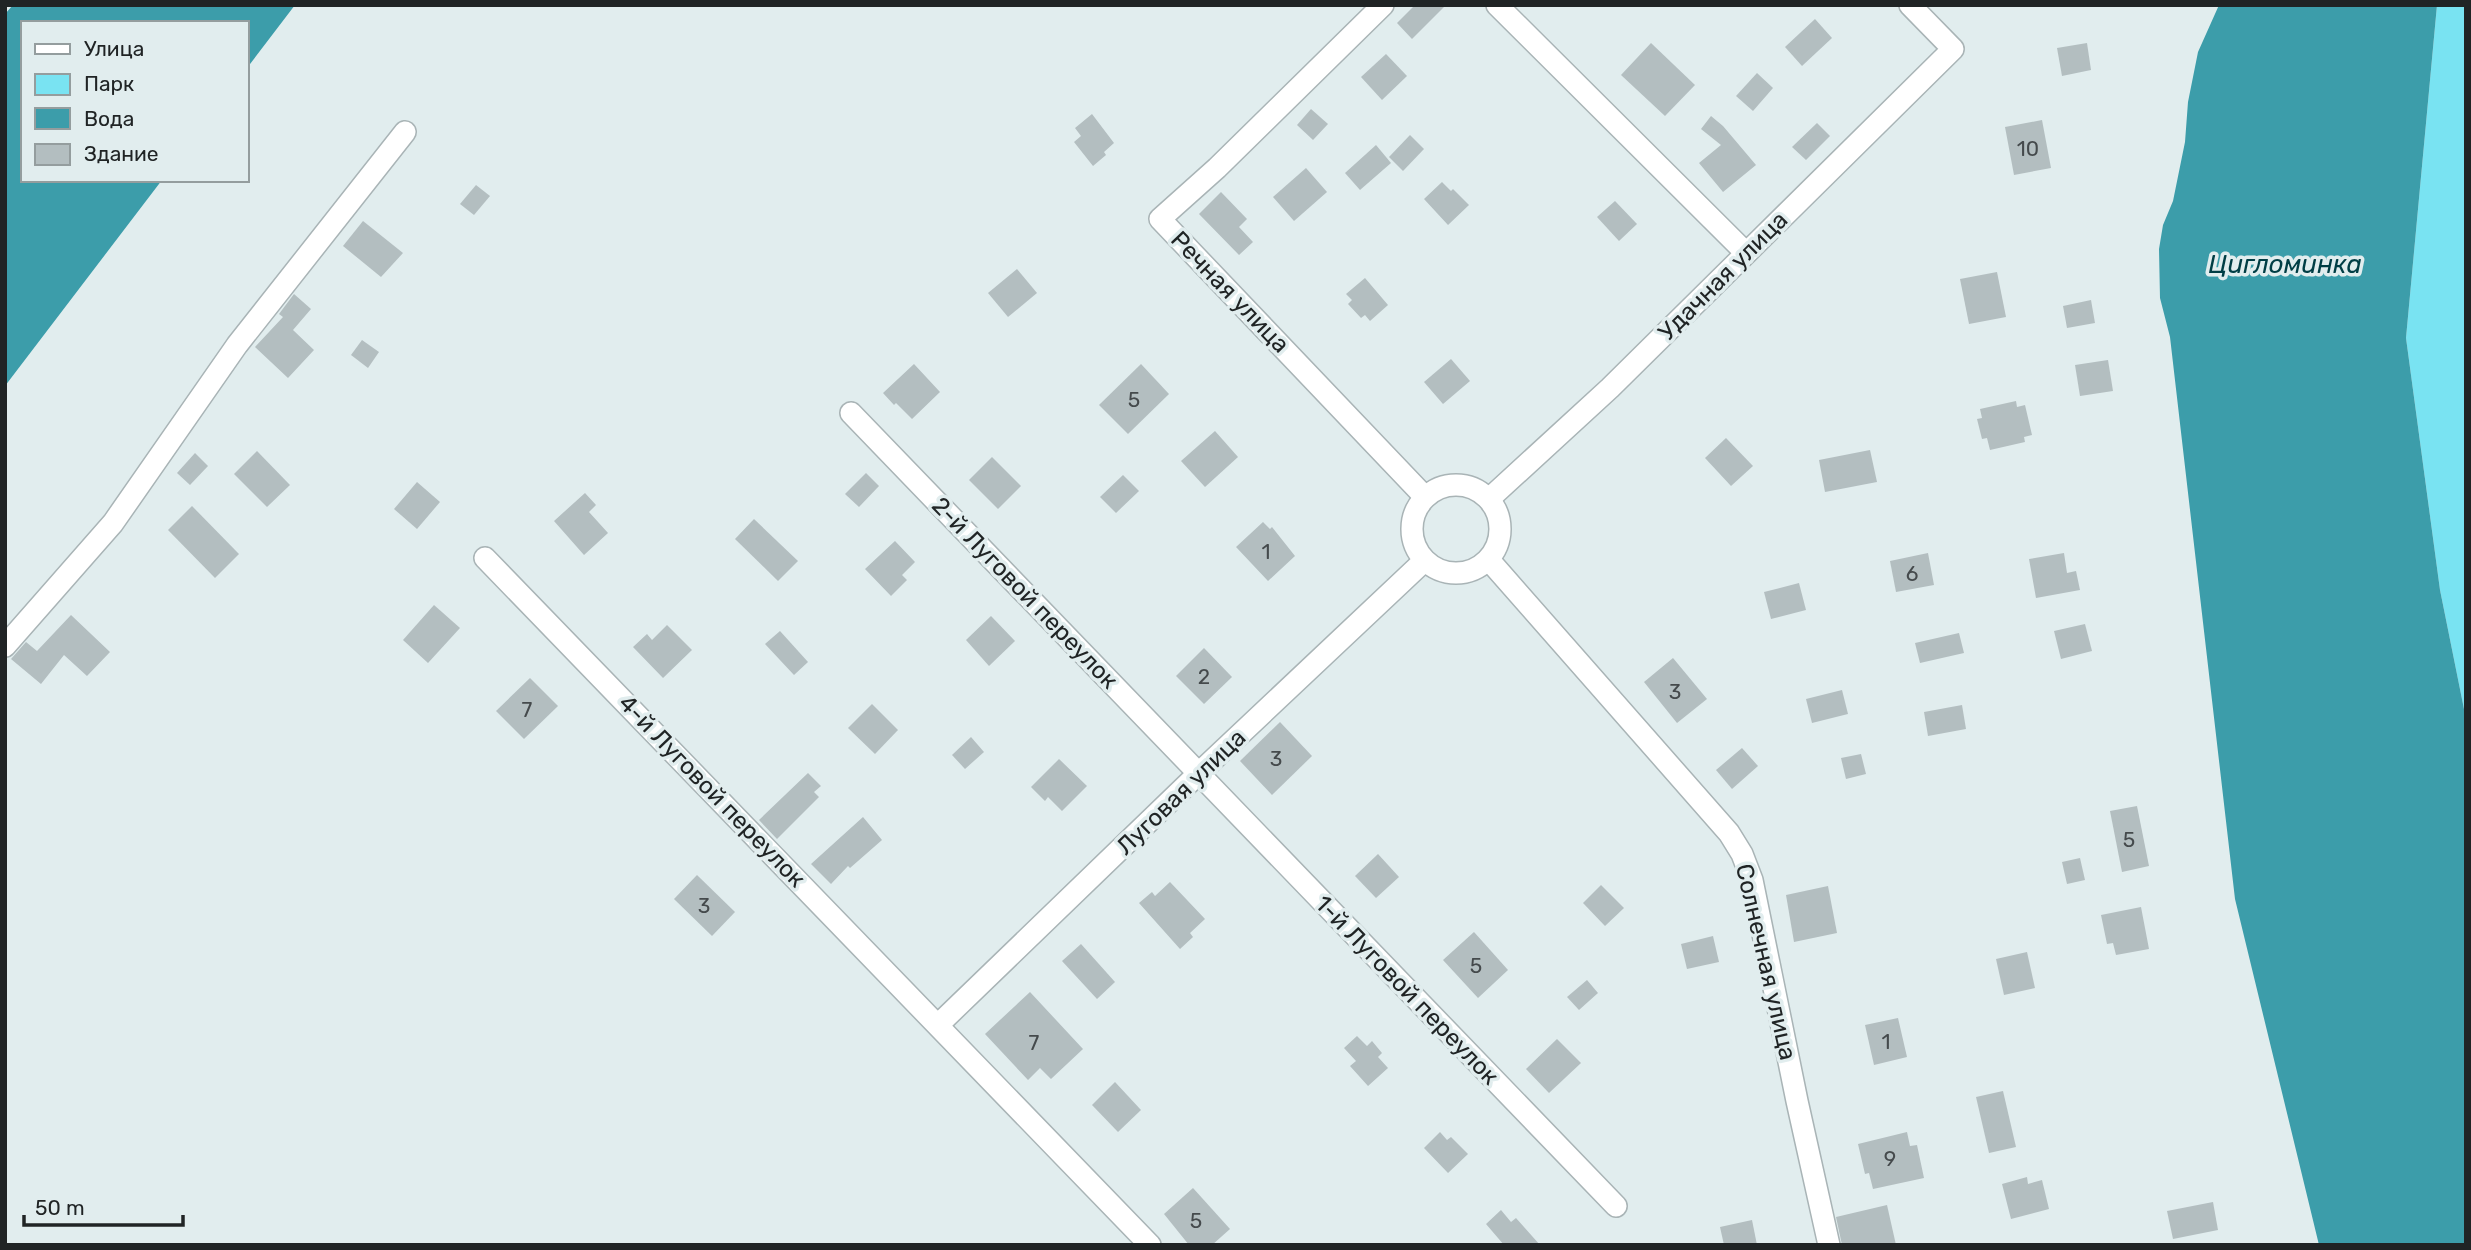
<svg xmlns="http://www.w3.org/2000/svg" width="2471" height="1250" viewBox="0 0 2471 1250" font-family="Rubik,sans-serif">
  <rect width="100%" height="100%" fill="#e1edee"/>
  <!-- green -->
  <path fill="#79e3f2" d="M2437 5H2466V719L2440 590 2406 338Z"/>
  <!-- water -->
  <g fill="#3c9daa">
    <path d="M13 5H295L247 68V23H23V180H162L5 386V14Z"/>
    <path d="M2219 5H2437L2406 338 2440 590 2466 719V1245H2319L2235 899 2170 337 2160 298 2159 249 2163 225 2173 201 2185 142 2188 102 2198 52Z"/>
  </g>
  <!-- building -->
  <g fill="#b3bec0">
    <path d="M1415 5H1446L1412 39 1397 23Z"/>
    <path d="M1815 19 1832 38 1802 66 1785 47Z"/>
    <path d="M1651 43 1695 85 1665 116 1621 75Z"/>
    <path d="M2087 43 2091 70 2062 76 2057 48Z"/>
    <path d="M1386 54 1407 76 1382 100 1361 77Z"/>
    <path d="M1757 73 1773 88 1753 111 1736 96Z"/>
    <path d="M1311 109 1328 124 1313 140 1297 125Z"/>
    <path d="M1092 114 1114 143 1104 152 1106 155 1093 166 1074 142 1081 136 1075 128Z"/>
    <path d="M1711 116 1723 126 1756 165 1723 192 1699 163 1721 145 1701 129Z"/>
    <path d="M2042 120 2051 168 2014 175 2005 127Z"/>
    <path d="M1817 123 1830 136 1806 160 1792 147Z"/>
    <path d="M1410 135 1424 149 1403 171 1389 157Z"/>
    <path d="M1376 145 1391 163 1360 190 1345 173Z"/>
    <path d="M1306 168 1327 192 1294 221 1273 197Z"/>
    <path d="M1442 182 1451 191 1453 189 1469 205 1448 225 1424 199Z"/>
    <path d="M476 185 490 196 474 215 460 204Z"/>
    <path d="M1221 192 1247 219 1239 227 1253 242 1239 255 1199 214Z"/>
    <path d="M1615 201 1637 224 1619 241 1597 217Z"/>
    <path d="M363 221 403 253 381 277 343 246Z"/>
    <path d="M1017 269 1037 293 1008 317 988 293Z"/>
    <path d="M1997 272 2006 317 1969 324 1960 279Z"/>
    <path d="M1365 278 1388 305 1370 321 1365 315 1361 318 1348 304 1352 300 1346 294Z"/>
    <path d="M294 294 311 309 293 330 314 350 288 378 255 347 283 317 279 314Z"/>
    <path d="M2091 300 2095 323 2067 328 2063 306Z"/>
    <path d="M362 340 379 352 368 368 351 355Z"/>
    <path d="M1451 359 1470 381 1443 404 1424 382Z"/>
    <path d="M2108 360 2113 391 2080 396 2075 365Z"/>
    <path d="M914 364 940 392 912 419 896 403 894 405 883 393Z"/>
    <path d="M1141 364 1169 394 1128 434 1099 405Z"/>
    <path d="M2016 401 2017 407 2025 405 2032 435 2024 437 2025 442 1990 450 1987 438 1982 439 1977 419 1982 418 1980 409Z"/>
    <path d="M1215 431 1238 457 1205 487 1181 461Z"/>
    <path d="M1726 438 1753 466 1731 486 1705 458Z"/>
    <path d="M1870 450 1877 482 1825 492 1819 460Z"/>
    <path d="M257 451 290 485 267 507 234 474Z"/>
    <path d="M195 453 208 466 190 485 177 473Z"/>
    <path d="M992 457 1021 486 998 509 969 480Z"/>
    <path d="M866 473 879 486 859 507 845 494Z"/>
    <path d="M1123 475 1139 491 1116 513 1100 497Z"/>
    <path d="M417 482 440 502 417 529 394 509Z"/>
    <path d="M585 493 596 505 589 512 608 533 584 555 554 521Z"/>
    <path d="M192 506 239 554 215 578 168 530Z"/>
    <path d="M754 519 798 561 778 581 735 539Z"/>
    <path d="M1263 522 1270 529 1272 527 1295 556 1268 581 1236 547Z"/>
    <path d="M895 541 915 562 902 575 907 580 891 596 865 569Z"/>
    <path d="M1928 553 1934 585 1896 592 1890 561Z"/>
    <path d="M2064 553 2067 573 2076 571 2080 590 2036 598 2029 559Z"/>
    <path d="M1799 583 1806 610 1771 619 1764 592Z"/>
    <path d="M434 605 460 628 428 663 403 640Z"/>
    <path d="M71 615 110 652 87 676 64 655 41 684 11 659 26 642 37 651Z"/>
    <path d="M991 616 1015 641 989 666 966 640Z"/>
    <path d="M2085 624 2092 651 2061 659 2054 631Z"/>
    <path d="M667 625 692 650 663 678 633 647 647 634 652 640Z"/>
    <path d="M780 631 808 662 794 675 765 644Z"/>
    <path d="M1959 633 1964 653 1920 663 1915 643Z"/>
    <path d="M1204 648 1232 677 1204 704 1176 676Z"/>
    <path d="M1673 658 1707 699 1677 723 1644 682Z"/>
    <path d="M530 678 558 706 524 739 496 711Z"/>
    <path d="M1842 690 1848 714 1812 723 1806 699Z"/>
    <path d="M872 704 898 730 875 754 848 728Z"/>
    <path d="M1962 705 1966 729 1928 736 1924 712Z"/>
    <path d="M1280 722 1312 756 1272 795 1240 761Z"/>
    <path d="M971 737 984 752 965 769 952 755Z"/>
    <path d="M1742 748 1758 766 1732 789 1716 770Z"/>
    <path d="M1861 754 1866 774 1846 779 1841 758Z"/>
    <path d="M1059 759 1087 786 1062 811 1048 797 1045 801 1031 787Z"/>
    <path d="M808 773 821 786 814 792 819 797 777 839 759 820Z"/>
    <path d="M2137 806 2149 866 2122 872 2110 811Z"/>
    <path d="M863 817 882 840 850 868 848 866 831 884 811 864Z"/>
    <path d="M1378 854 1399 877 1376 898 1355 876Z"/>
    <path d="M2080 858 2085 880 2067 884 2062 862Z"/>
    <path d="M697 875 735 912 712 936 674 899Z"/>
    <path d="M1170 882 1205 919 1190 933 1193 937 1180 949 1139 903 1152 892 1155 896Z"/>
    <path d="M1601 885 1624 908 1605 926 1583 903Z"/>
    <path d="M1828 886 1837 933 1794 942 1786 895Z"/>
    <path d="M2141 907 2149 949 2116 955 2113 943 2107 944 2101 915Z"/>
    <path d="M1474 932 1508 970 1478 998 1443 960Z"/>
    <path d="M1713 936 1719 962 1687 969 1681 944Z"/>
    <path d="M1081 944 1115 982 1097 999 1062 961Z"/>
    <path d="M2027 952 2035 988 2004 995 1996 959Z"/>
    <path d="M1587 980 1598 993 1579 1010 1567 997Z"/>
    <path d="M1030 992 1083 1049 1051 1079 1040 1068 1028 1080 985 1034Z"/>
    <path d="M1898 1018 1907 1057 1874 1065 1865 1025Z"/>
    <path d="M1357 1036 1367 1046 1372 1041 1382 1053 1378 1057 1388 1068 1368 1086 1350 1066 1356 1061 1344 1048Z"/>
    <path d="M1557 1039 1581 1063 1549 1093 1526 1069Z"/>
    <path d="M1115 1082 1141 1110 1118 1132 1092 1105Z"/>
    <path d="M2003 1091 2016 1147 1989 1153 1976 1097Z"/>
    <path d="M1440 1132 1447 1140 1451 1137 1468 1154 1448 1173 1424 1148Z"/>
    <path d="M1907 1132 1910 1146 1917 1145 1924 1178 1873 1189 1869 1173 1865 1174 1858 1144Z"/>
    <path d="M2027 1177 2028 1184 2042 1180 2049 1209 2011 1219 2002 1184Z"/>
    <path d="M1193 1188 1230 1229 1212 1245H1189L1164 1214Z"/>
    <path d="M2213 1202 2218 1230 2173 1239 2167 1211Z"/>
    <path d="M1887 1205 1896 1245H1842L1836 1217Z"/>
    <path d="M1501 1210 1511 1222 1516 1218 1540 1245H1504L1486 1224Z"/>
    <path d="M1752 1220 1757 1245H1724L1720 1227Z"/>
  </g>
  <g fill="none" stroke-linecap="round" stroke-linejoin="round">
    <!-- minor casing -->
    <g stroke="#a9b4b6" stroke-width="24">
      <g id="minor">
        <path d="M1383 5 1217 168 1160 219 1425 497"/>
        <path d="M1497 5 1746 253"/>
        <path d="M851 413 1616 1206"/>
        <circle cx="1456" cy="529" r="44"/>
        <path d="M1489 499 1610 388 1953 49 1910 5"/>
        <path d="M485 558 1150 1245"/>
        <path d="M1489 560 1729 833 1742 854 1752 880 1797 1101 1829 1245"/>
        <path d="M5 646 113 523 237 345 405 132"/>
        <path d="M939 1024 1199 773 1424 561"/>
      </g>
    </g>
    <!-- minor -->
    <use href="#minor" stroke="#fff" stroke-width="21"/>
  </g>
  <g text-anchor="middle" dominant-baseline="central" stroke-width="7" stroke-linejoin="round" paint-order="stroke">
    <!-- number labels -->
    <g font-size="21" fill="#454a4c">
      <text x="2028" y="148">10</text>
      <text x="1134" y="399">5</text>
      <text x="1266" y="551">1</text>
      <text x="1912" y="573">6</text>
      <text x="1204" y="676">2</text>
      <text x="1675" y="691">3</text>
      <text x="527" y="709">7</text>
      <text x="1276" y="758">3</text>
      <text x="2129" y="839">5</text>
      <text x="704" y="905">3</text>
      <text x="1476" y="965">5</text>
      <text x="1886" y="1041">1</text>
      <text x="1034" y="1042">7</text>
      <text x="1890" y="1158">9</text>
      <text x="1196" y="1220">5</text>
    </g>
    <!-- street labels -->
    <g font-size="24" fill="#202425" stroke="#e1edee">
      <text transform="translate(1723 276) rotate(-45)">Удачная улица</text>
      <text transform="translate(1230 292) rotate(46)">Речная улица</text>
      <text transform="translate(1025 593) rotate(46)">2-й Луговой переулок</text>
      <text transform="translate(712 791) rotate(46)">4-й Луговой переулок</text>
      <text transform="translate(1181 792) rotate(-44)">Луговая улица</text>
      <text transform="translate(1766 962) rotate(77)">Солнечная улица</text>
      <text transform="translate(1407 990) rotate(46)">1-й Луговой переулок</text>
    </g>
    <!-- water labels -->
    <g font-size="26" font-style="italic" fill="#003e45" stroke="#e1edee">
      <text x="2285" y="264">Цигломинка</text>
    </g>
  </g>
  <!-- border -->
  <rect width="2471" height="1250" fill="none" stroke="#202425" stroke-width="14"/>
  <!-- legend -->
  <rect x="21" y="21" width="228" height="161" fill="#e1edee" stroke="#949d9e" stroke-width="2"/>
  <rect x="35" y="44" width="35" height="10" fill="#ffffff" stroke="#949d9e" stroke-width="2"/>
  <text x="84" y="56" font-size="21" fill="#202425">Улица</text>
  <rect x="35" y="74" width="35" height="21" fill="#79e3f2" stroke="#949d9e" stroke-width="2"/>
  <text x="84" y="91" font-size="21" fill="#202425">Парк</text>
  <rect x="35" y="108" width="35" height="21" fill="#3c9daa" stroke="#949d9e" stroke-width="2"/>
  <text x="84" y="126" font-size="21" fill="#202425">Вода</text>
  <rect x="35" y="144" width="35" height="21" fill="#b3bec0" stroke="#949d9e" stroke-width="2"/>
  <text x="84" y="161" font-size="21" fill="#202425">Здание</text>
  <!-- scale -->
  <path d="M24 1215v10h159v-10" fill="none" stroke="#202425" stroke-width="3.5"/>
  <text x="35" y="1215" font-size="21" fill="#202425" stroke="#e1edee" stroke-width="5" paint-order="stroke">50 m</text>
</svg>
